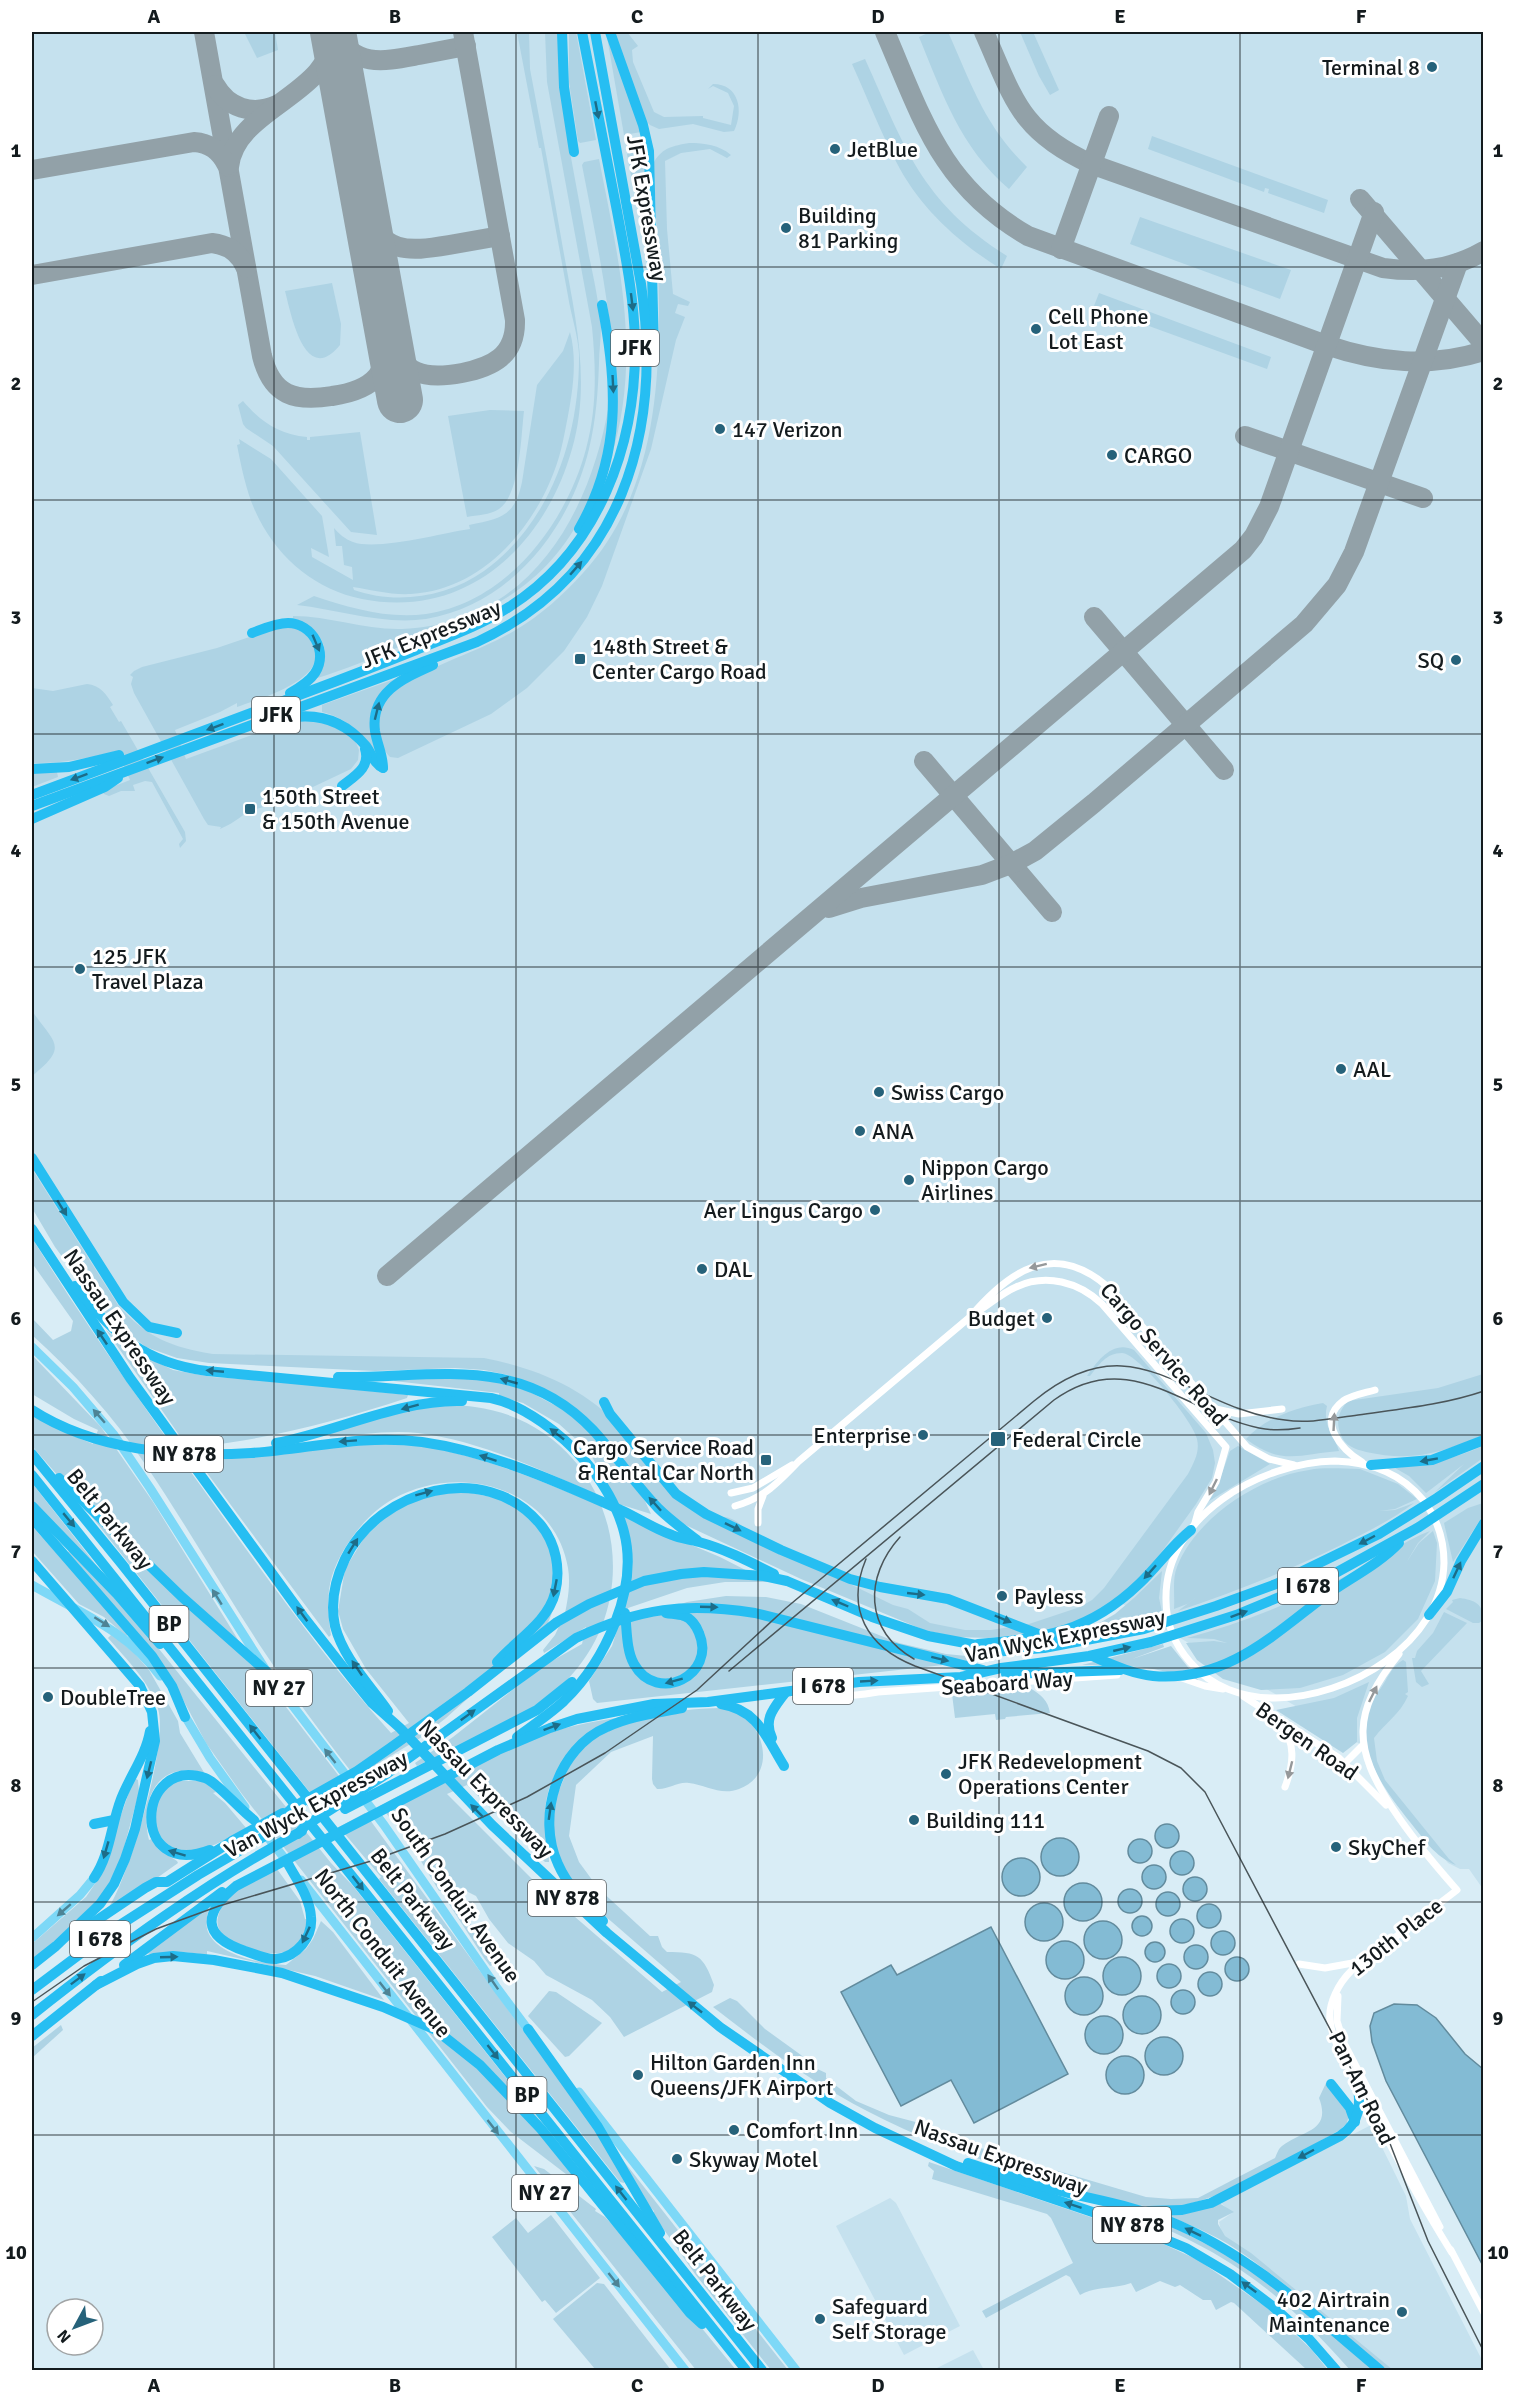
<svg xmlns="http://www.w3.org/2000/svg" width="1515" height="2402" viewBox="0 0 1515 2402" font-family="Signika,sans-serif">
  <rect width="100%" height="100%" fill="#d9edf6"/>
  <!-- built -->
  <g fill="#c5e1ee">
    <path d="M32 32H1483V1889L1469 1869H1460L1448 1863 1382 1780 1370 1750 1104 1593 1080 1609 1029 1626 991 1632 965 1631 929 1624 707 1521 599 1414 527 1373 449 1361 196 1358 171 1352 120 1316 32 1179Z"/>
    <path d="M1371 2125 1406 2196 1410 2219 1483 2362V2370H1386L1222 2235 1219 2222 1232 2213 1221 2203Z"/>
    <path d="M890 2198 896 2203 960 2326 904 2355 836 2226Z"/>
    <path d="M973 2350 984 2370H933Z"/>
  </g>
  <!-- green -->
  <g fill="#aed3e4">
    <path d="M244 32H275L278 50 257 58Z"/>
    <path d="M517 32H529L530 69C541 127 552 185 562 243 574 312 592 380 572 449 545 545 467 620 362 599 317 590 280 560 259 519 247 496 242 470 237 445L240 444 239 439 271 459 322 516 329 557 311 548 312 557 353 580 352 567 344 565 342 546H336L334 528C339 534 345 539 353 542 377 551 442 533 470 529L469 525C501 519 515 516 522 482L537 385 563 351 570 332C578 362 572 396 566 426 564 436 562 447 559 457 539 524 484 590 411 594 390 595 372 590 353 587L354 590C397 605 447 597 484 571 552 522 580 434 579 354 578 335 571 315 568 296 559 247 550 198 541 148H539Z"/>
    <path d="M545 32H559C562 66 561 102 567 135 574 175 582 216 589 256 594 279 599 303 601 327 601 339 599 351 599 363 598 392 596 420 589 449 570 528 511 605 426 619 383 625 340 610 297 605L314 596C350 608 387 619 426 614 507 602 566 524 586 449 597 409 596 368 592 327L547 82Z"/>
    <path d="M569 32H576L596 140 580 143 578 141 569 82Z"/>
    <path d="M614 32H627L638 46 632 50 633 62 654 112 664 117 703 116V118L731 125 734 106 728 93 713 86 708 89 713 84C739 84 744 111 734 131L724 132 693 124 659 129 650 125 644 119Z"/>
    <path d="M930 32H948C972 85 984 125 1027 167L1009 189C960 147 943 95 919 37Z"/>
    <path d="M1020 32H1033L1059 90 1050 95 1039 76Z"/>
    <path d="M607 37 641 132 624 135Z"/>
    <path d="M865 59C905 147 920 201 1007 256L1001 269C961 244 924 212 900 169 882 136 868 99 852 64Z"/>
    <path d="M1152 136 1328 200 1324 213 1268 193 1269 189 1265 188 1264 192 1148 149Z"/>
    <path d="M689 143C705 143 719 145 731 155L727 158 710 149 681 153 665 161 667 229 673 294 690 302 688 306 678 304 675 313 685 317 676 340 651 449 602 586 587 617 564 651 527 688 491 714 398 758 390 757C382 749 380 740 379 728 379 718 378 706 385 697 389 692 398 688 404 685 438 662 478 652 514 631 540 616 563 595 583 573 682 465 657 296 654 162 663 147 673 146 689 143Z"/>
    <path d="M644 151 649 252 646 253 627 154Z"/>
    <path d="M599 159C619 262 643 358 610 461 619 424 616 389 613 352 607 289 594 227 582 165L584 162Z"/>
    <path d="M1140 217 1291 270 1280 299 1130 244Z"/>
    <path d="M332 283 341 324 340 345C305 388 291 314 285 291Z"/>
    <path d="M1099 293 1271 357 1267 369 1094 306Z"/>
    <path d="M243 401C261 422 279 434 307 437V440H310V437L360 432 377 535 351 532 273 446 246 428 243 424 238 405Z"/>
    <path d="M609 404C608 422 609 442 604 459 570 573 509 606 404 645 374 657 345 670 314 679 317 673 323 664 324 657 328 637 309 624 293 618V616C330 616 365 630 402 629 528 625 590 516 609 404Z"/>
    <path d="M490 410 524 411C521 436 520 495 499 509 490 515 477 515 467 517L448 416Z"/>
    <path d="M282 626C296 628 305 631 312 643 334 678 258 699 237 707V703L220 712 175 730 186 759 293 720 330 724 355 740 359 750 358 760 351 769 279 803 256 809 255 807C241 815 237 822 220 829L221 827 208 825 204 819 134 693 131 684 133 677 130 675 134 671 142 667 217 648Z"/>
    <path d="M395 679 375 702 376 755C362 735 348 718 322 712V705Z"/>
    <path d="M87 684C100 685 106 694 113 705L110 707 119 722 121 721 185 832 186 841 180 848 179 844 183 839 152 782 145 781 133 785 135 791H121L109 796 104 794 102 791 130 780 117 751C88 758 61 764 32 763V688L53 691Z"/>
    <path d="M57 772 58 777 32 787V773Z"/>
    <path d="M32 1011C55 1044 69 1046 32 1076Z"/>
    <path d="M32 1169 118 1305C147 1338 171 1347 213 1354L484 1358C536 1368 585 1388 621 1428 636 1445 648 1467 665 1482 677 1494 695 1506 710 1514 722 1521 726 1511 743 1527L848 1583 893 1605 908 1609 930 1623 965 1630H991L1029 1624 1080 1607 1092 1600 1104 1588 1188 1474C1194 1462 1200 1452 1197 1439 1194 1422 1138 1353 1122 1353 1106 1353 1099 1365 1090 1376H1087C1098 1360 1113 1340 1134 1350L1206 1433 1213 1450 1215 1463 1212 1478 1196 1504 1158 1557 1134 1586 1099 1613 1049 1632 988 1638 955 1637 924 1630 801 1579 679 1522 668 1513 559 1397 508 1375 484 1370 455 1368 375 1371 209 1363 177 1358 146 1347 118 1326 97 1304 55 1247 32 1208Z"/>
    <path d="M32 1238C85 1324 144 1407 203 1489 263 1573 322 1656 391 1733L409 1723 366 1669 343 1629 338 1611 345 1569 364 1538 385 1518 413 1500 439 1493H472L505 1500 533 1521 551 1548 555 1605 546 1628 446 1718 422 1737 364 1772 353 1774C322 1734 292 1694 265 1653 224 1591 187 1526 145 1464 114 1417 74 1373 32 1335V1318L53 1340 71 1331 73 1321 32 1263Z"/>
    <path d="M106 1330 130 1349 173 1370 212 1377 275 1381 408 1395 407 1398C340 1420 274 1438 204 1446V1460C254 1458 304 1444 354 1442 443 1439 516 1471 597 1504L593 1493C536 1468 480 1441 418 1433 389 1430 358 1435 330 1437L329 1433C377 1419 425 1400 475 1407 608 1425 658 1587 566 1681 534 1715 460 1744 417 1766L415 1763 453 1737 543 1666 582 1644 586 1627 544 1653 543 1650 555 1635 561 1622H563C567 1605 571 1585 568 1568 554 1487 459 1462 393 1499 367 1513 341 1547 332 1576 326 1596 328 1615 331 1635L329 1637 184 1442Z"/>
    <path d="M32 1355 101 1427 153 1502 253 1664 342 1780 312 1795 73 1493 32 1446V1414L69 1434 93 1444 98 1430 74 1419 32 1394Z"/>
    <path d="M1483 1374V1435C1442 1453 1412 1462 1366 1452 1355 1449 1345 1446 1341 1435 1335 1421 1339 1411 1348 1401L1438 1388Z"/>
    <path d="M395 1379H490L528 1391 560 1408 585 1427 645 1501 651 1514 622 1505 625 1517 720 1557 769 1582H725L687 1588 628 1608 623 1624 687 1602 726 1596 766 1597 801 1604 899 1643 946 1654 998 1659 597 1703 593 1699 589 1681 612 1646 628 1595 620 1506 588 1450 559 1424 523 1403 499 1396V1393L394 1381Z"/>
    <path d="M1323 1403 1327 1406C1322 1426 1335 1436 1339 1451 1299 1454 1282 1466 1246 1439 1265 1418 1295 1408 1323 1403Z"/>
    <path d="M1238 1446 1270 1464 1209 1501 1216 1490 1230 1451Z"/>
    <path d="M1483 1446V1458L1435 1492 1464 1464 1426 1493 1409 1476 1395 1468C1427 1464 1452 1460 1483 1446Z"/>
    <path d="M1360 1469 1398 1484 1417 1499 1395 1509 1379 1511 1395 1510 1414 1503C1392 1520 1366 1532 1341 1545 1288 1571 1234 1592 1178 1611L1199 1595 1187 1604 1174 1609C1175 1596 1172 1579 1177 1567 1196 1518 1258 1477 1309 1470 1325 1467 1343 1469 1360 1469Z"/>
    <path d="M32 1483 115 1589 32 1501Z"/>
    <path d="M1483 1503V1515L1453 1562 1444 1523 1468 1508Z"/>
    <path d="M32 1526 129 1634 126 1636 104 1617 79 1604 32 1551Z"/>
    <path d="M1430 1531 1418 1543 1406 1563 1419 1543 1433 1531 1437 1543 1435 1581 1418 1619 1385 1652 1343 1675 1300 1688 1261 1690 1223 1679 1197 1660 1186 1643 1214 1641 1227 1643 1214 1639 1187 1638C1247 1622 1303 1598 1358 1570 1382 1558 1405 1540 1430 1531Z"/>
    <path d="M70 1550 143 1629 331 1863 353 1886 609 2207 511 2132 487 2107 242 1794 206 1743 179 1692 67 1553Z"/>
    <path d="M1162 1571 1159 1598 1162 1612 1144 1616 1118 1618H1145L1155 1616 1156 1618 1092 1633 1091 1628 1115 1614 1134 1598Z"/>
    <path d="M1460 1598C1474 1600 1484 1604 1483 1620L1479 1623H1473L1446 1609 1453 1602 1452 1600Z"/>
    <path d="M1444 1612 1467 1623 1421 1671 1429 1684 1422 1687 1416 1682 1412 1658H1415L1417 1651 1433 1633Z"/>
    <path d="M112 1634 135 1654 149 1670 178 1721 180 1733 205 1774C158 1758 139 1800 149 1840L152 1839 158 1849 177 1861 178 1863 112 1910 109 1907C129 1876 169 1743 158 1709 149 1681 127 1660 108 1638Z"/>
    <path d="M1163 1644 1164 1647 1132 1659 1171 1646 1199 1681C1155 1666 1127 1665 1082 1665Z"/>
    <path d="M1403 1660 1406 1662 1408 1692 1405 1694 1408 1696C1400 1714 1386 1722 1374 1738L1377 1761 1385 1780 1449 1859 1456 1865C1435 1857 1424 1839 1410 1822 1378 1782 1345 1736 1381 1688 1388 1678 1391 1667 1403 1660Z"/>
    <path d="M1369 1682 1357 1718V1742L1343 1753 1276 1710 1334 1698Z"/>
    <path d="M1030 1688C1041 1695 1048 1700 1050 1713L1006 1717 1005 1719 996 1720 995 1714 955 1718 952 1694Z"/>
    <path d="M729 1708C766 1721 778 1775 739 1789 721 1796 706 1785 689 1783 678 1781 668 1790 657 1789L653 1784 652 1779 653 1736 611 1752 576 1785 569 1836 579 1862 598 1888 650 1936H658L662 1947 667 1952C698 1952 703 1955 714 1985L712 1992 624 2037 610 2017 592 2000 546 1975 534 1961 508 1943 489 1919 476 1896 458 1887 439 1891 407 1838 380 1806C453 1765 532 1730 616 1718 584 1736 552 1763 546 1802 543 1822 549 1842 549 1862H545L467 1785 447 1794 538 1885 662 1992 681 1982C658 1962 635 1942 612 1922 599 1911 582 1898 572 1884 554 1856 546 1819 560 1788 566 1774 571 1760 582 1748 615 1715 685 1708 729 1708Z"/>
    <path d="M134 1778 138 1780 139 1792 119 1866 102 1896 32 1962V1944L86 1897 99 1878Z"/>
    <path d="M175 1781H203L216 1792 213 1793 225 1803 247 1829C229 1838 205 1852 185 1851 165 1850 149 1826 156 1807 159 1795 166 1788 175 1781Z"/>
    <path d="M365 1813 594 2128 625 2181 624 2183 620 2182 379 1879 381 1877 339 1827Z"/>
    <path d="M272 1862 300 1901 305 1919 310 1920C307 1927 305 1936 301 1942 284 1967 210 1947 218 1917 223 1894 255 1876 272 1862Z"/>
    <path d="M451 1902 459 1909 500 1962 490 1966 484 1958 449 1904Z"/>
    <path d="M209 1906C208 1915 204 1925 209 1934 220 1956 264 1964 286 1965L306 1949 313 1939 321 1921 333 1932 384 2000 315 1976 207 1951V1955L185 1952 150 1954 144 1952Z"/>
    <path d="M549 1991 556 1992 602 2023 569 2056 565 2057 528 2016Z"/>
    <path d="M730 1998 737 2001 765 2029 801 2055 813 2067 826 2073V2078L856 2101 889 2115 923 2124 974 2146 1146 2197 1171 2199 1198 2198 1275 2158C1277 2154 1278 2149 1282 2146 1302 2130 1332 2132 1319 2098L1326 2083 1349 2115 1347 2123 1340 2130C1294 2155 1228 2199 1177 2206 1136 2211 1082 2194 1044 2181 983 2161 924 2141 867 2111 812 2083 762 2045 713 2007Z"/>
    <path d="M61 2025 63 2030 32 2058V2048Z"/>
    <path d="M622 2159 788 2370H771L695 2274 653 2214 654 2211 648 2205Z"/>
    <path d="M929 2162 1146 2236 1198 2260 1266 2307 1311 2349 1328 2370H1307L1234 2303 1231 2302 1216 2310 1211 2300H1203L1180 2285 1175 2287 1160 2281 1136 2292 1131 2283C1115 2289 1095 2286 1080 2295L1070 2277 1066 2275 986 2318 982 2311 1073 2263 1051 2218 1047 2214 932 2179 934 2171 928 2166Z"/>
    <path d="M534 2166 544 2169 596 2209 595 2211 605 2217 656 2272 736 2370H696Z"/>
    <path d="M1219 2203 1234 2212 1218 2220V2224L1225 2236 1251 2253 1393 2370H1387C1338 2329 1290 2285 1236 2249 1213 2234 1188 2224 1162 2213Z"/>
    <path d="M1108 2207 1151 2216 1247 2265 1377 2370H1350C1275 2285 1215 2243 1108 2207Z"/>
    <path d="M551 2215 600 2278 556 2313 545 2300 542 2302 492 2237 516 2218 528 2233Z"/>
    <path d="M597 2283 604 2284 671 2370 595 2369 553 2319Z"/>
  </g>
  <!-- water -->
  <g fill="#83bbd4" stroke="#628b9d" stroke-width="1.5">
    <circle cx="1167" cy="1836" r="12"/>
    <circle cx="1060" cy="1857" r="19"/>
    <circle cx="1140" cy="1851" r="12"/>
    <circle cx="1182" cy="1863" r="12"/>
    <circle cx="1021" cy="1877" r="19"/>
    <circle cx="1154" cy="1877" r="12"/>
    <circle cx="1195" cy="1889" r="12"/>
    <circle cx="1083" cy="1902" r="19"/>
    <circle cx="1130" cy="1901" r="12"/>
    <circle cx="1168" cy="1904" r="12"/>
    <circle cx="1044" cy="1922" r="19"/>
    <circle cx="1209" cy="1916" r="12"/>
    <circle cx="1142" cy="1926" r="10"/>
    <circle cx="1182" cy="1931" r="12"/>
    <circle cx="1103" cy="1940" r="19"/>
    <path d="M991 1927 1068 2074 974 2123 951 2080 901 2106 841 1992 891 1965 897 1975Z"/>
    <circle cx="1223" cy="1943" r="12"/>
    <circle cx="1065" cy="1960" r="19"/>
    <circle cx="1155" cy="1952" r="10"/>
    <circle cx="1196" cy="1957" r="12"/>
    <circle cx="1237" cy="1969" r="12"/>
    <circle cx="1122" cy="1976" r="19"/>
    <circle cx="1169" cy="1976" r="12"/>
    <circle cx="1210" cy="1984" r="12"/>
    <circle cx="1084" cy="1996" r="19"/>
    <circle cx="1183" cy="2002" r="12"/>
    <circle cx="1142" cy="2015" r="19"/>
    <path d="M1394 2004 1417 2005 1436 2018 1465 2054 1483 2069V2266L1386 2081 1372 2042 1370 2026 1374 2013Z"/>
    <circle cx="1104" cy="2035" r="19"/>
    <circle cx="1164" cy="2056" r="19"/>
    <circle cx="1125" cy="2075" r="19"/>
  </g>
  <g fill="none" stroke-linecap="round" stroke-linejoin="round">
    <!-- taxiway -->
    <g stroke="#92a1a8" stroke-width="20">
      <path d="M204 32 262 356C272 396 295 402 332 396 375 390 391 372 387 328"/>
      <path d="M336 32C354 69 386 61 419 55 435 52 450 49 466 46"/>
      <path d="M885 32C922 118 941 186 1028 236L1326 345C1379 363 1430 368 1484 351"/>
      <path d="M984 32C1014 99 1019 131 1091 164L1383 268C1419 273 1451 270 1484 251"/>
      <path d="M215 85C228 108 252 116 277 105"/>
      <path d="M229 167C235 107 336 94 332 32"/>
      <path d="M32 170 194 142C210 143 220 151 227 165"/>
      <path d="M1360 199 1484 344"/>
      <path d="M365 209C382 254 407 252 449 245 466 242 483 239 500 236"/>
      <path d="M1061 249 1109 116"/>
      <path d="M32 275 212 243C228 245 240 253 246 268"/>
      <path d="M389 335C402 375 424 380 462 373 492 367 516 356 515 320L463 32"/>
      <path d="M1245 436 1423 498"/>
      <path d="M1094 617 1224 770"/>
      <path d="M924 761 1052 912"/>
      <path d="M829 908 861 898 982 875 1011 864 1035 851 1094 803 1304 624 1337 585 1354 552 1458 263"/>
      <path d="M387 1276 1243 550 1254 536 1269 507 1374 212"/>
    </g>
    <!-- runway -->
    <path stroke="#92a1a8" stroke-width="46" d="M333 32 400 400"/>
    <!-- minor -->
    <g stroke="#fff" stroke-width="7">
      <path d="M977 1312C990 1304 1002 1293 1016 1287 1046 1273 1079 1282 1102 1304L1226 1447 1216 1482 1198 1512 1195 1523"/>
      <path d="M1211 1408 1239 1414 1282 1409"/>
      <path d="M1335 1461C1369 1462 1401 1473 1423 1500 1437 1518 1444 1541 1444 1563 1442 1644 1348 1698 1275 1698 1243 1698 1211 1687 1190 1662 1175 1645 1166 1623 1166 1600 1164 1516 1261 1462 1335 1461Z"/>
      <path d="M1362 1462C1342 1450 1316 1421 1343 1401 1352 1395 1365 1393 1375 1390"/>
      <path d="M731 1493 753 1488 792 1465"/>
      <path d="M735 1506C764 1498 779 1482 799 1461L970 1317C1010 1270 1054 1240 1108 1287L1247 1447 1269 1459 1294 1465"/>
      <path d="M758 1523V1509L763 1496"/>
      <path d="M1399 1654C1351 1713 1353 1748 1393 1809 1412 1838 1434 1864 1457 1890L1351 1971C1339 1983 1328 2003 1330 2020 1332 2044 1349 2067 1360 2087 1389 2144 1418 2199 1452 2253"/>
      <path d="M1179 1677 1205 1686 1223 1689"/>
      <path d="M794 1694C823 1698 849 1697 878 1692L1117 1675"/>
      <path d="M1243 1696 1339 1758 1386 1805"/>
      <path d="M1280 1722C1296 1743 1294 1763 1285 1787"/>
      <path d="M1345 1763 1363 1745"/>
      <path d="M1299 1964 1325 1968 1358 1962"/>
      <path d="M1338 1996 1337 2021 1344 2043 1440 2227"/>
      <path d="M1451 2250 1484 2313"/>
    </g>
    <!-- major -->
    <g stroke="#7dd8f7" stroke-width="9">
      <path d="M32 1347 73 1387 114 1435 150 1488 267 1672 384 1825 497 1988 532 2035"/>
      <path d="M32 1585C79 1612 128 1631 160 1676"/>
      <path d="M182 1711 210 1758 245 1807"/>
      <path d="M255 1821 289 1864"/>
      <path d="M301 1880 685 2370"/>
      <path d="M32 1938 80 1895 94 1878"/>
      <path d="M579 2092 796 2370"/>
    </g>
    <!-- highway -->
    <g stroke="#26bef2" stroke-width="10">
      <path d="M562 32 564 87 574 152"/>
      <path d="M610 32 643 125 649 151 654 353"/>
      <path d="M579 529C621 456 618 385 602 305"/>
      <path d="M252 633C263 629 276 623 288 623 312 623 329 652 315 673 309 682 299 688 290 693"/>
      <path d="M279 720C313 711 343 719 366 746 372 754 374 764 383 768"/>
      <path d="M383 768C383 755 377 744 375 731 370 692 404 678 433 665"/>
      <path d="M32 769 69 767 119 755"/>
      <path d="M342 786C355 776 371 767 365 749"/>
      <path d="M32 795C124 760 217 726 310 691 345 678 381 664 416 650 448 637 480 626 509 607 599 550 637 444 635 341 634 297 625 254 617 211 605 151 593 91 582 32"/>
      <path d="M32 806 477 642C622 575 663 433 641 284L595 32"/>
      <path d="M32 819 105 787 118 778"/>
      <path d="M32 1158 123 1302 149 1327 177 1333"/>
      <path d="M32 1229 130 1378 303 1616 354 1681 372 1703 400 1728 492 1825 607 1933 720 2027 830 2103 875 2128 956 2166 1128 2224 1186 2248 1230 2274 1271 2305 1309 2339 1336 2370"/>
      <path d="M75 1286C113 1334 144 1363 207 1371L491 1398C524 1405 563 1435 585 1461 602 1481 617 1505 624 1532 639 1589 605 1661 564 1701 550 1714 532 1726 517 1737"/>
      <path d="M338 1377C431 1379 519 1352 593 1430 616 1455 635 1484 658 1508 670 1520 684 1530 697 1540"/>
      <path d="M604 1402 610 1414 676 1494 706 1514 781 1550 850 1579 880 1587 948 1599 1064 1644"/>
      <path d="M32 1410C94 1450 178 1458 251 1453 310 1449 361 1434 422 1442 492 1452 560 1483 623 1511 640 1519 655 1529 672 1535 681 1539 690 1539 699 1542 725 1549 750 1562 774 1574"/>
      <path d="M276 1443C336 1432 401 1399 462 1401"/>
      <path d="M32 1454 121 1563 762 2370"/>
      <path d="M1371 1465 1432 1460 1484 1440"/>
      <path d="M32 1475 746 2370"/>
      <path d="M59 1478 182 1597 267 1672"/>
      <path d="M32 1506 117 1594 160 1644"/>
      <path d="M32 1518 152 1656 172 1686 185 1717"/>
      <path d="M32 1561 140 1686 152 1712 155 1741 135 1829 125 1859 114 1884 100 1904 56 1946 32 1965"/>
      <path d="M625 1613C627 1628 626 1650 634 1664 657 1705 717 1675 699 1633 697 1627 691 1618 684 1616 679 1614 672 1614 666 1613"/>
      <path d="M1429 1615 1447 1592 1461 1561 1484 1523"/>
      <path d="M978 1644C1044 1639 1090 1631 1139 1584 1158 1566 1171 1546 1191 1530"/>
      <path d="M1092 1656C1111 1664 1132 1674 1153 1676 1224 1682 1270 1638 1321 1599 1346 1580 1377 1566 1399 1543"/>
      <path d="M1006 1674 1120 1670"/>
      <path d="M721 1704C758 1710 766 1737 784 1766"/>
      <path d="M388 1711C370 1685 343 1658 335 1626 330 1603 335 1580 345 1559 379 1489 485 1459 540 1524 556 1543 561 1569 555 1593 548 1622 515 1641 497 1662"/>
      <path d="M772 1738C763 1719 774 1708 785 1693"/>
      <path d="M345 1809 537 1710 572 1682"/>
      <path d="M94 1824 114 1820"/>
      <path d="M298 1834 305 1826 388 1773 576 1638C639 1608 686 1602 755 1613L983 1670"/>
      <path d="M210 1850C129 1881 136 1755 205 1778 217 1782 241 1811 254 1820"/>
      <path d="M287 1862C296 1879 310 1897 311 1917 313 1937 297 1957 276 1959 266 1960 255 1954 245 1951 201 1936 203 1913 236 1886L498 1750 550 1728 577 1719 654 1704 708 1702 859 1682 961 1677 1001 1668 1089 1656 1151 1642 1236 1615 1330 1576 1419 1527 1484 1484"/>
      <path d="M94 1878C110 1855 111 1825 121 1799 130 1776 146 1755 150 1731"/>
      <path d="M603 1921C586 1904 568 1887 558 1864 536 1817 557 1748 607 1727 630 1716 657 1713 682 1708"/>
      <path d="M75 1935 145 1888 156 1882H167L232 1841 283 1813"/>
      <path d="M124 1965 222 1892"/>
      <path d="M96 1985 137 1964 154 1958 173 1956 214 1960 282 1973 383 2007 436 2030 480 2065 541 2129 690 2313 702 2324"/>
      <path d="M32 1990 112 1930 198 1875 265 1836 293 1807 357 1771 390 1748 468 1692 557 1622 589 1604 644 1581 681 1574 704 1572 764 1576 787 1581 872 1617 928 1636 976 1645 993 1652 1044 1648 1144 1629 1216 1606 1276 1584 1379 1534 1437 1498 1484 1466"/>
      <path d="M32 2015C118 1947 205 1883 302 1831"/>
      <path d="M528 2029 598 2127 660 2233"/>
      <path d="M32 2036 101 1981"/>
      <path d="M1331 2084 1350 2108 1355 2122"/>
      <path d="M968 2163C999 2173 1029 2183 1060 2191 1096 2200 1134 2206 1169 2221 1250 2254 1314 2315 1380 2370"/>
      <path d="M1149 2211 1182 2210 1211 2203 1340 2136C1361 2122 1361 2104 1357 2081"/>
    </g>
    <!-- tram -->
    <g stroke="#4a5559" stroke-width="1.5">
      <path d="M900 1537C864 1577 864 1630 914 1659"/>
      <path d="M866 1559C845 1609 867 1647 915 1666L1148 1751 1181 1768 1205 1792 1389 2141 1428 2241 1484 2352"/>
      <path d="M729 1671 1054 1400C1130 1345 1186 1413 1259 1428 1273 1431 1287 1430 1300 1428"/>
      <path d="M32 2002 84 1966 156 1929 219 1906 371 1861 445 1834 527 1797 605 1753 697 1690 786 1608 1034 1401C1136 1317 1185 1408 1285 1420 1309 1424 1334 1418 1358 1415 1400 1409 1443 1405 1484 1391"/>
    </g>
  </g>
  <!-- one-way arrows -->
  <defs><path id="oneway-solid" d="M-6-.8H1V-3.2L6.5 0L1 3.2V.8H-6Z" transform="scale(1.5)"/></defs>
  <g fill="#1d6c88">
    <use href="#oneway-solid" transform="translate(597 110) rotate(79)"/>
    <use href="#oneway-solid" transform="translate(632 302) rotate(83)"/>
    <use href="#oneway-solid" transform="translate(613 384) rotate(87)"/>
    <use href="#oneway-solid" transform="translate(576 568) rotate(-49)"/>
    <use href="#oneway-solid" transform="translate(316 643) rotate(67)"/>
    <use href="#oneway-solid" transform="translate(377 711) rotate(-76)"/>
    <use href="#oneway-solid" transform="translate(215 727) rotate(160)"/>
    <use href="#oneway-solid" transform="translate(155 760) rotate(-20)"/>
    <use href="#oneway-solid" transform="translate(79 777) rotate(160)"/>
    <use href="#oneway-solid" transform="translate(62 1208) rotate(58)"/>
    <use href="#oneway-solid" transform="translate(102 1337) rotate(-124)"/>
    <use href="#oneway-solid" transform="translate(215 1371) rotate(-175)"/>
    <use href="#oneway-solid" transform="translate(509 1381) rotate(-164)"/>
    <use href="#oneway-solid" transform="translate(410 1407) rotate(165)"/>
    <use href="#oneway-solid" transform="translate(557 1434) rotate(-142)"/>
    <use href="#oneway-solid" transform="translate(348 1441) rotate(176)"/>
    <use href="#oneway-solid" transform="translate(488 1458) rotate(-162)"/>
    <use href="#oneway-solid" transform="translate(1429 1460) rotate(170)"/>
    <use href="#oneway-solid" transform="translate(424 1493) rotate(-15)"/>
    <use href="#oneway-solid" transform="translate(655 1504) rotate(-132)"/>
    <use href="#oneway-solid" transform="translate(69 1520) rotate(50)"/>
    <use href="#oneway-solid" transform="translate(733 1527) rotate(26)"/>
    <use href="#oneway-solid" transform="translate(1367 1540) rotate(152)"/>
    <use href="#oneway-solid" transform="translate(353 1546) rotate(-58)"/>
    <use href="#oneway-solid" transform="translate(1457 1570) rotate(-65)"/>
    <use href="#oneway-solid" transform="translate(1150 1572) rotate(132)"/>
    <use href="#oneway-solid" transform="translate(555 1588) rotate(101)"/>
    <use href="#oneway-solid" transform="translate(916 1594) rotate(6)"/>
    <use href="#oneway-solid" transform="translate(840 1603) rotate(-157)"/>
    <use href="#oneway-solid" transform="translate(709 1607) rotate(2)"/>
    <use href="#oneway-solid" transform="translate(302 1614) rotate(-126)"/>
    <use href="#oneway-solid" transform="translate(1239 1614) rotate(-20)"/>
    <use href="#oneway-solid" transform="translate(1003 1619) rotate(23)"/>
    <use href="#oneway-solid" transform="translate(1122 1649) rotate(-13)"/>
    <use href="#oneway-solid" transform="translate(940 1659) rotate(14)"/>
    <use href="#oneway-solid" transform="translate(357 1668) rotate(-124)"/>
    <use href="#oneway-solid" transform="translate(674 1681) rotate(165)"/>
    <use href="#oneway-solid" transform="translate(869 1681) rotate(-3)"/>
    <use href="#oneway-solid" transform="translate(468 1715) rotate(-36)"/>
    <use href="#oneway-solid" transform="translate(552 1727) rotate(-20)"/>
    <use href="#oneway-solid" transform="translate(255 1732) rotate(-128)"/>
    <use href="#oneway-solid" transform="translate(149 1770) rotate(104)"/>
    <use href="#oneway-solid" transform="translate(477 1811) rotate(-135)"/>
    <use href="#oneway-solid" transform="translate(550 1811) rotate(-82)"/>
    <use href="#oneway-solid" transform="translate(106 1850) rotate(106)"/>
    <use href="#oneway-solid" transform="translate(177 1853) rotate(-163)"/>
    <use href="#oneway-solid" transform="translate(358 1883) rotate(52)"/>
    <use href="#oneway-solid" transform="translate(306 1935) rotate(115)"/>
    <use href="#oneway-solid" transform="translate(169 1957) rotate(-2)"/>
    <use href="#oneway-solid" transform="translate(78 1979) rotate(-37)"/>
    <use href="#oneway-solid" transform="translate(695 2007) rotate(-142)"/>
    <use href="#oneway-solid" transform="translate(493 2052) rotate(52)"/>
    <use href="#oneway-solid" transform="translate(1306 2154) rotate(152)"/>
    <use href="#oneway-solid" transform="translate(621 2193) rotate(-128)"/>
    <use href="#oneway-solid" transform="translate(1073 2205) rotate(-162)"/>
    <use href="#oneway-solid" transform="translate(1193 2232) rotate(-154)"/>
    <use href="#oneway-solid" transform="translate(1249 2287) rotate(-144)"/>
  </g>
  <g fill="#95989a">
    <use href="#oneway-solid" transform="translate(1038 1266) rotate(166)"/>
    <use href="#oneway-solid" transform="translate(1334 1422) rotate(-87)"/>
    <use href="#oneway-solid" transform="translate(1213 1487) rotate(116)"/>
    <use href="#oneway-solid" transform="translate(1373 1694) rotate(-64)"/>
    <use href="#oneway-solid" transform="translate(1290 1770) rotate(104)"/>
  </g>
  <g fill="#4e8395">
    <use href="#oneway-solid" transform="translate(99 1416) rotate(-131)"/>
    <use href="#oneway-solid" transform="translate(217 1597) rotate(-122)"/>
    <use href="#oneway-solid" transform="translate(102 1622) rotate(32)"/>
    <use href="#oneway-solid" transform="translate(330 1756) rotate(-128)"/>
    <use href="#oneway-solid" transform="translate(64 1910) rotate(139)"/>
    <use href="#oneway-solid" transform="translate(493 1982) rotate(-125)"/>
    <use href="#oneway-solid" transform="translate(385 1989) rotate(52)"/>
    <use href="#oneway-solid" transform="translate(493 2127) rotate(52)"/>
    <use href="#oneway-solid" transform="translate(614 2280) rotate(52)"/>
  </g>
  <!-- grid -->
  <path fill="none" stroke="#141b1e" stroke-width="1.5" stroke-opacity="0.55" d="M274 32V2370M516 32V2370M758 32V2370M999 32V2370M1240 32V2370M32 267H1484M32 500H1484M32 734H1484M32 967H1484M32 1201H1484M32 1435H1484M32 1668H1484M32 1902H1484M32 2135H1484"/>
  <!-- markers -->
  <g fill="#26627a" stroke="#fff" stroke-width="2">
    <circle cx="1432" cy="67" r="6"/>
    <circle cx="835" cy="149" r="6"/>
    <circle cx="786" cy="228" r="6"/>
    <circle cx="1036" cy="329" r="6"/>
    <circle cx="720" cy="429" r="6"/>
    <circle cx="1112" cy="455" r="6"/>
    <rect x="574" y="653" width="12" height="12" rx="3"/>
    <circle cx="1456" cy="660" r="6"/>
    <rect x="244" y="803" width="12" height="12" rx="3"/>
    <circle cx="80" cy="969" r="6"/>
    <circle cx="1341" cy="1069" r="6"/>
    <circle cx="879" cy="1092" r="6"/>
    <circle cx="860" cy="1131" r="6"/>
    <circle cx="909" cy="1180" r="6"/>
    <circle cx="875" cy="1210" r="6"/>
    <circle cx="702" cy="1269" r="6"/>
    <circle cx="1047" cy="1318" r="6"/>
    <circle cx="923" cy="1435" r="6"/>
    <rect x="990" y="1431" width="16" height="16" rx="3"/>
    <rect x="760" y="1454" width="12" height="12" rx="3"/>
    <circle cx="1002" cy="1596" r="6"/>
    <circle cx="48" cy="1697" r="6"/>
    <circle cx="946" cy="1774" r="6"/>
    <circle cx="914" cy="1820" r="6"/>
    <circle cx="1336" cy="1847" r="6"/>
    <circle cx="638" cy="2075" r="6"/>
    <circle cx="734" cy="2130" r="6"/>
    <circle cx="677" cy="2159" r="6"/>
    <circle cx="1402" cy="2312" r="6"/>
    <circle cx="820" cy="2319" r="6"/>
  </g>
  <g text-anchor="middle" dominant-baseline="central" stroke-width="6" stroke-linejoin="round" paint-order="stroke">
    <!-- shield labels -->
    <g fill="#fff" stroke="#5a5f62" stroke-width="1.5">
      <rect x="611" y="330" width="48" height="36" rx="4.5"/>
      <rect x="252" y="697" width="48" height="36" rx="4.5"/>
      <rect x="145" y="1436" width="78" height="36" rx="4.5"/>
      <rect x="1278" y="1568" width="60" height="36" rx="4.5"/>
      <rect x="149.5" y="1606" width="39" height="36" rx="4.5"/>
      <rect x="793" y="1668" width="60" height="36" rx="4.5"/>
      <rect x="246" y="1670" width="66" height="36" rx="4.5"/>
      <rect x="528" y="1880" width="78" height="36" rx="4.5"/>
      <rect x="70" y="1921" width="60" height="36" rx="4.5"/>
      <rect x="507.5" y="2077" width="39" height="36" rx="4.5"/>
      <rect x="512" y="2175" width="66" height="36" rx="4.5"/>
      <rect x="1093" y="2207" width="78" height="36" rx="4.5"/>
    </g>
    <g font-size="21" font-weight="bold" fill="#141b1e">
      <text x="635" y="348">JFK</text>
      <text x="276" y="715">JFK</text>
      <text x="184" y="1454">NY 878</text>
      <text x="1308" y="1586">I 678</text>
      <text x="169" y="1624">BP</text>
      <text x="823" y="1686">I 678</text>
      <text x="279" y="1688">NY 27</text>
      <text x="567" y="1898">NY 878</text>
      <text x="100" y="1939">I 678</text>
      <text x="527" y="2095">BP</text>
      <text x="545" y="2193">NY 27</text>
      <text x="1132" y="2225">NY 878</text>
    </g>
    <!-- poi labels -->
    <g font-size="22" fill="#141b1e" stroke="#fff" text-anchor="start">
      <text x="1420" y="67" text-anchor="end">Terminal 8</text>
      <text x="847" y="149">JetBlue</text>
      <text x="798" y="215">Building<tspan x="798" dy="25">81 Parking</tspan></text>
      <text x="1048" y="316">Cell Phone<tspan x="1048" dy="25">Lot East</tspan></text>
      <text x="732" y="429">147 Verizon</text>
      <text x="1124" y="455">CARGO</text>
      <text x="592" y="646">148th Street &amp;<tspan x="592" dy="25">Center Cargo Road</tspan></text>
      <text x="1444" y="660" text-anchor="end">SQ</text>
      <text x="262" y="796">150th Street<tspan x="262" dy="25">&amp; 150th Avenue</tspan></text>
      <text x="92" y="956">125 JFK<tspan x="92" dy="25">Travel Plaza</tspan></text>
      <text x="1353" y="1069">AAL</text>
      <text x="891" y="1092">Swiss Cargo</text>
      <text x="872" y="1131">ANA</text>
      <text x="921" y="1167">Nippon Cargo<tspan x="921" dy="25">Airlines</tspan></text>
      <text x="863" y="1210" text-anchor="end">Aer Lingus Cargo</text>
      <text x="714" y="1269">DAL</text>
      <text x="1035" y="1318" text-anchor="end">Budget</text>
      <text x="911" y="1435" text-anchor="end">Enterprise</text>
      <text x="1012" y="1439">Federal Circle</text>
      <text x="754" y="1447" text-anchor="end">Cargo Service Road<tspan x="754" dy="25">&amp; Rental Car North</tspan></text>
      <text x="1014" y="1596">Payless</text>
      <text x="60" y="1697">DoubleTree</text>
      <text x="958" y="1761">JFK Redevelopment<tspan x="958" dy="25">Operations Center</tspan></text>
      <text x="926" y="1820">Building 111</text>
      <text x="1348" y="1847">SkyChef</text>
      <text x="650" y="2062">Hilton Garden Inn<tspan x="650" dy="25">Queens/JFK Airport</tspan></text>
      <text x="746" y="2130">Comfort Inn</text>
      <text x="689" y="2159">Skyway Motel</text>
      <text x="1390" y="2299" text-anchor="end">402 Airtrain<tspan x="1390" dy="25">Maintenance</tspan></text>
      <text x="832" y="2306">Safeguard<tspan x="832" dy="25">Self Storage</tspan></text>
    </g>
    <!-- street labels -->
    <g font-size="22" fill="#141b1e" stroke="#fff">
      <text transform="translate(647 208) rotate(80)">JFK Expressway</text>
      <text transform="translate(431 634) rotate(-22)">JFK Expressway</text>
      <text transform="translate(120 1327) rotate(56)">Nassau Expressway</text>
      <text transform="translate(1164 1354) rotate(49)">Cargo Service Road</text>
      <text transform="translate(110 1519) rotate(51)">Belt Parkway</text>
      <text transform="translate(1065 1636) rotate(-11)">Van Wyck Expressway</text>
      <text transform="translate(1007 1683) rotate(-4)">Seaboard Way</text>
      <text transform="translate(1307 1741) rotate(35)">Bergen Road</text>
      <text transform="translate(486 1789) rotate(46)">Nassau Expressway</text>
      <text transform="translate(316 1804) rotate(-28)">Van Wyck Expressway</text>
      <text transform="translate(456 1895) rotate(55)">South Conduit Avenue</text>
      <text transform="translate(413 1899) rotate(52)">Belt Parkway</text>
      <text transform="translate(1396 1937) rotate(-38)">130th Place</text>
      <text transform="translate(383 1953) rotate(52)">North Conduit Avenue</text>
      <text transform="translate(1362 2088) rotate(64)">Pan Am Road</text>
      <text transform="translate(1001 2157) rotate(20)">Nassau Expressway</text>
      <text transform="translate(715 2280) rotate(52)">Belt Parkway</text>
    </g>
  </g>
  <!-- border -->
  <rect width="1515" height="2402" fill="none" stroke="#ffffff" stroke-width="66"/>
  <!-- north arrow -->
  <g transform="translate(75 2327) rotate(229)"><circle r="28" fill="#ffffff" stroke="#a1a4a5" stroke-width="1.5"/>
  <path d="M0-4.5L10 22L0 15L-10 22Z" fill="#26627a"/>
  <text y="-9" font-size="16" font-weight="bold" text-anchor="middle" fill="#141b1e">N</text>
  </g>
  <rect x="33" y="33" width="1449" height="2336" fill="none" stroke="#141b1e" stroke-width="2"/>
  <g font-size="20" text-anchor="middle" font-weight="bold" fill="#141b1e">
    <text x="154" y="23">A</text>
    <text x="395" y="23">B</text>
    <text x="637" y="23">C</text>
    <text x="878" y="23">D</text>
    <text x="1120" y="23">E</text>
    <text x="1361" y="23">F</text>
    <text x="16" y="157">1</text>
    <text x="1498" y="157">1</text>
    <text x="16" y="390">2</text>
    <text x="1498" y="390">2</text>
    <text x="16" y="624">3</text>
    <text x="1498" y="624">3</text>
    <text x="16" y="857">4</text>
    <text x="1498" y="857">4</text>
    <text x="16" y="1091">5</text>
    <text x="1498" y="1091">5</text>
    <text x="16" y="1325">6</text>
    <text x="1498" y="1325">6</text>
    <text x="16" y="1558">7</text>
    <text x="1498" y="1558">7</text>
    <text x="16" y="1792">8</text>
    <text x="1498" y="1792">8</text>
    <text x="16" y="2025">9</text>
    <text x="1498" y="2025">9</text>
    <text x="16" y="2259">10</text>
    <text x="1498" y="2259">10</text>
    <text x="154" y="2392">A</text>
    <text x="395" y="2392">B</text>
    <text x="637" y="2392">C</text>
    <text x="878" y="2392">D</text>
    <text x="1120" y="2392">E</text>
    <text x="1361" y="2392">F</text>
  </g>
</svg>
